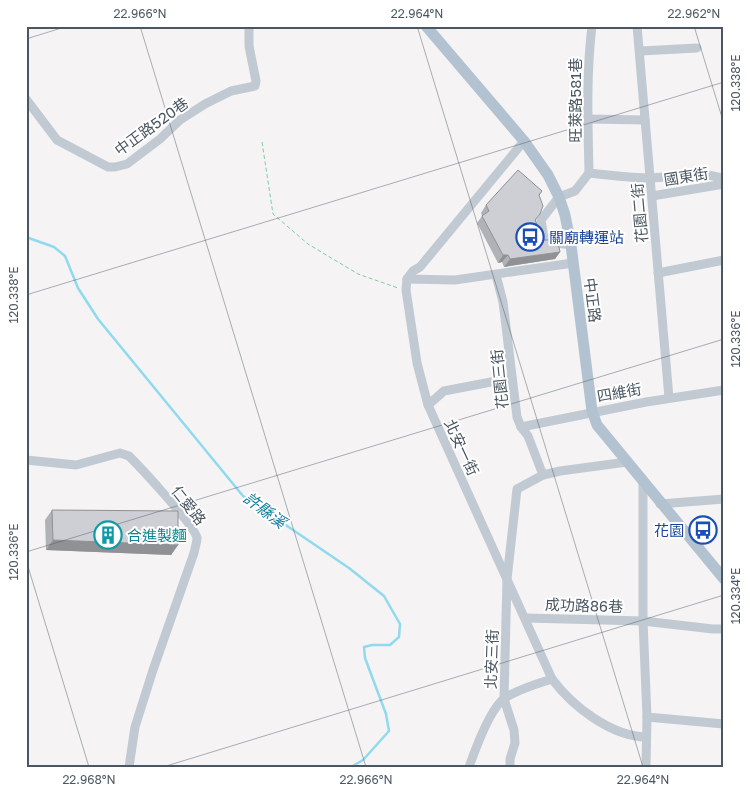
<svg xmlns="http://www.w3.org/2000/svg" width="750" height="793" viewBox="0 0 750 793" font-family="'Golos Text','Noto Sans TC',sans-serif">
  <rect width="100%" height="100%" fill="#f5f3f3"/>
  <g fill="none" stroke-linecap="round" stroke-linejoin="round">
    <!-- stream -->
    <path stroke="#90daee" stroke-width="2.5" d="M26 237 54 247 65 256 78 288 98 319 243 496 349 568 384 596 400 624 399 637 390 645H372L364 647 365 658 386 714 389 731 363 760 351 767"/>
    <!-- path -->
    <path stroke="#7ad0a6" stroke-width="1" stroke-dasharray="4 2.5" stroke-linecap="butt" d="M262 142 273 214 308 244 358 274 398 288"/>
    <!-- minor -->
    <g stroke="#c1cad2" stroke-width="9">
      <path d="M637 26 669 398"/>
      <path d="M640 51 697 48"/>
      <path d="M26 99 57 140 108 167H115L127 164 160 139 180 120 205 104 231 91 255 86 256 81 249 46V26"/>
      <path d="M588 119 645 120"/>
      <path d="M524 141 420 267 413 271 407 279 406 290 417 363 428 405 552 679C573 707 611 736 646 737"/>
      <path d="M589 173C588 124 586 75 592 26"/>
      <path d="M652 196 724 184"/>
      <path d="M571 245 550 242 544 238 541 220 559 197 575 191 589 173C610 175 631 178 651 178 675 177 701 170 724 179"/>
      <path d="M658 273 724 260"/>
      <path d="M496 275 503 302 517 417 521 427 528 436 543 475 517 489 507 579 504 699 514 730 515 743 510 759V767"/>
      <path d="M407 279 455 280 573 263"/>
      <path d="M428 405 444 391 512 378"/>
      <path d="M521 427 646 402 724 390"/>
      <path d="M26 460 76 465 120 453 129 456C140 467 195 526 197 538 197 542 195 548 194 553L153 670 135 727 129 767"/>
      <path d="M543 475 560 471 627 462"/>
      <path d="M643 483V621L647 717 646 767"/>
      <path d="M660 504 724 499"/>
      <path d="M525 618 643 621 713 629H724"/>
      <path d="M647 717 724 724"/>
      <path d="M469 767C475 750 491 707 505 698 519 689 537 684 552 679"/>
    </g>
    <!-- major -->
    <path stroke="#b3c2d1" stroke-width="11" d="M426 26 524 141 548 175 559 197 565 215 571 245 592 411 597 425 724 579"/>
  </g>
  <!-- wall -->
  <g fill="#b0b2b7">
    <path d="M542 191 539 196 536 221 544 240 560 252 555 259 504 267 502 262 498 263 477 223 482 216 481 213 486 205Z"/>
    <path d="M52 510 178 545 171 555 46 550 45 520Z"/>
  </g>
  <!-- shaded-wall -->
  <g fill="#909195">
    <path d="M560 252 555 259 504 267 510 259Z"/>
    <path d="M503 255H508L502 262 498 263Z"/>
    <path d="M53 540 178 545 171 555 46 550Z"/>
  </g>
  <!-- building -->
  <g fill="#cdcfd5" stroke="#909195">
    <path d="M518 170 542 191 539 195 543 206 540 214 535 220 544 240H549L554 243 559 247 560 252 510 259 508 255H503L482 216 489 211 486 205Z"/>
    <path d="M52 510 178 511V545L53 540Z"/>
  </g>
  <!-- ticks -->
  <path fill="none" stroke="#4a5661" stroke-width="1" stroke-opacity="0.45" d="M140 26 366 767M417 26 643 767M694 26 724 124M26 39 68 26M26 295 724 82M26 552 724 339M26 560 89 767M163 767 724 595"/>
  <!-- icons -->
  <defs>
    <g id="bus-ring" transform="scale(1.4375)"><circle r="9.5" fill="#fff" stroke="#1a4fb4" stroke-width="1.5"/><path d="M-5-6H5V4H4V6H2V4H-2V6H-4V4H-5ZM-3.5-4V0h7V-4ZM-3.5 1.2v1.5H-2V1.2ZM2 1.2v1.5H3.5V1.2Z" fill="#1a4fb4"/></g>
    <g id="building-ring" transform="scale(1.4375)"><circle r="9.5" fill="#fff" stroke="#0f9aa8" stroke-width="1.5"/><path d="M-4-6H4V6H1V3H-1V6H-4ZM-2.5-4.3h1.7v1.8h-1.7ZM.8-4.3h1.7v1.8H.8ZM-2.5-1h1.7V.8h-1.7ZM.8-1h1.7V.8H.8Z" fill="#0f9aa8"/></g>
  </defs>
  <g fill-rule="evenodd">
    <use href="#bus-ring" x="530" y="237"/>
    <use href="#bus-ring" x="703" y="530"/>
    <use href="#building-ring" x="108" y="535"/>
  </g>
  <g text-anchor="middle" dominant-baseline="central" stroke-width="4" stroke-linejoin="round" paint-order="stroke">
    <!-- street labels -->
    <g font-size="15" fill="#4a5661" stroke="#fff">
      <text transform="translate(575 100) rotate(-90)">旺萊路581巷</text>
      <text transform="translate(151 126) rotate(-36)">中正路520巷</text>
      <text transform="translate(686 176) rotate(-9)">國東街</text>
      <text transform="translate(639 213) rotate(-95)">花園二街</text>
      <text transform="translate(593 300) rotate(83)">中正路</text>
      <text transform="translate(499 379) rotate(-96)">花園三街</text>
      <text transform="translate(619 392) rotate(-10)">四維街</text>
      <text transform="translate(462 447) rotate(65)">北安一街</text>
      <text transform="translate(189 505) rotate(52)">仁愛路</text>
      <text transform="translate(584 605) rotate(2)">成功路86巷</text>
      <text transform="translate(491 659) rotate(-88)">北安三街</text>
    </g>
    <!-- transit labels -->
    <g font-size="15" fill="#164399" stroke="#fff" text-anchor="start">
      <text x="549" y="237">關廟轉運站</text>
      <text x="684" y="530" text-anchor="end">花園</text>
    </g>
    <!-- culture labels -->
    <g font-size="15" fill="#0d838f" stroke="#fff" text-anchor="start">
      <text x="127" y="535">合進製麵</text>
    </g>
    <!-- water labels -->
    <g font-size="16" font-style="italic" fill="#0c7c9b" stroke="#fff">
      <text transform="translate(265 510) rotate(37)">許縣溪</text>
    </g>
  </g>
  <!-- border -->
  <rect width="750" height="793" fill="none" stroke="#ffffff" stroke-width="55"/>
  <rect x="28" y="28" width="694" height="738" fill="none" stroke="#4a5661" stroke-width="2"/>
  <g font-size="12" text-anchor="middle" fill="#4a5661">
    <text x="140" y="18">22.966°N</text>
    <text x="417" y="18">22.964°N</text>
    <text x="694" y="18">22.962°N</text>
    <text transform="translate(736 83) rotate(-90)" y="4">120.338°E</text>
    <text transform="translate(14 295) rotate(-90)" y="4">120.338°E</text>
    <text transform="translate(736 339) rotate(-90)" y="4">120.336°E</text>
    <text transform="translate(14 552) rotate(-90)" y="4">120.336°E</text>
    <text transform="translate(736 596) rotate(-90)" y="4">120.334°E</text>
    <text x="89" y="784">22.968°N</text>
    <text x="366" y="784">22.966°N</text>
    <text x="643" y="784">22.964°N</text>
  </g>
</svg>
